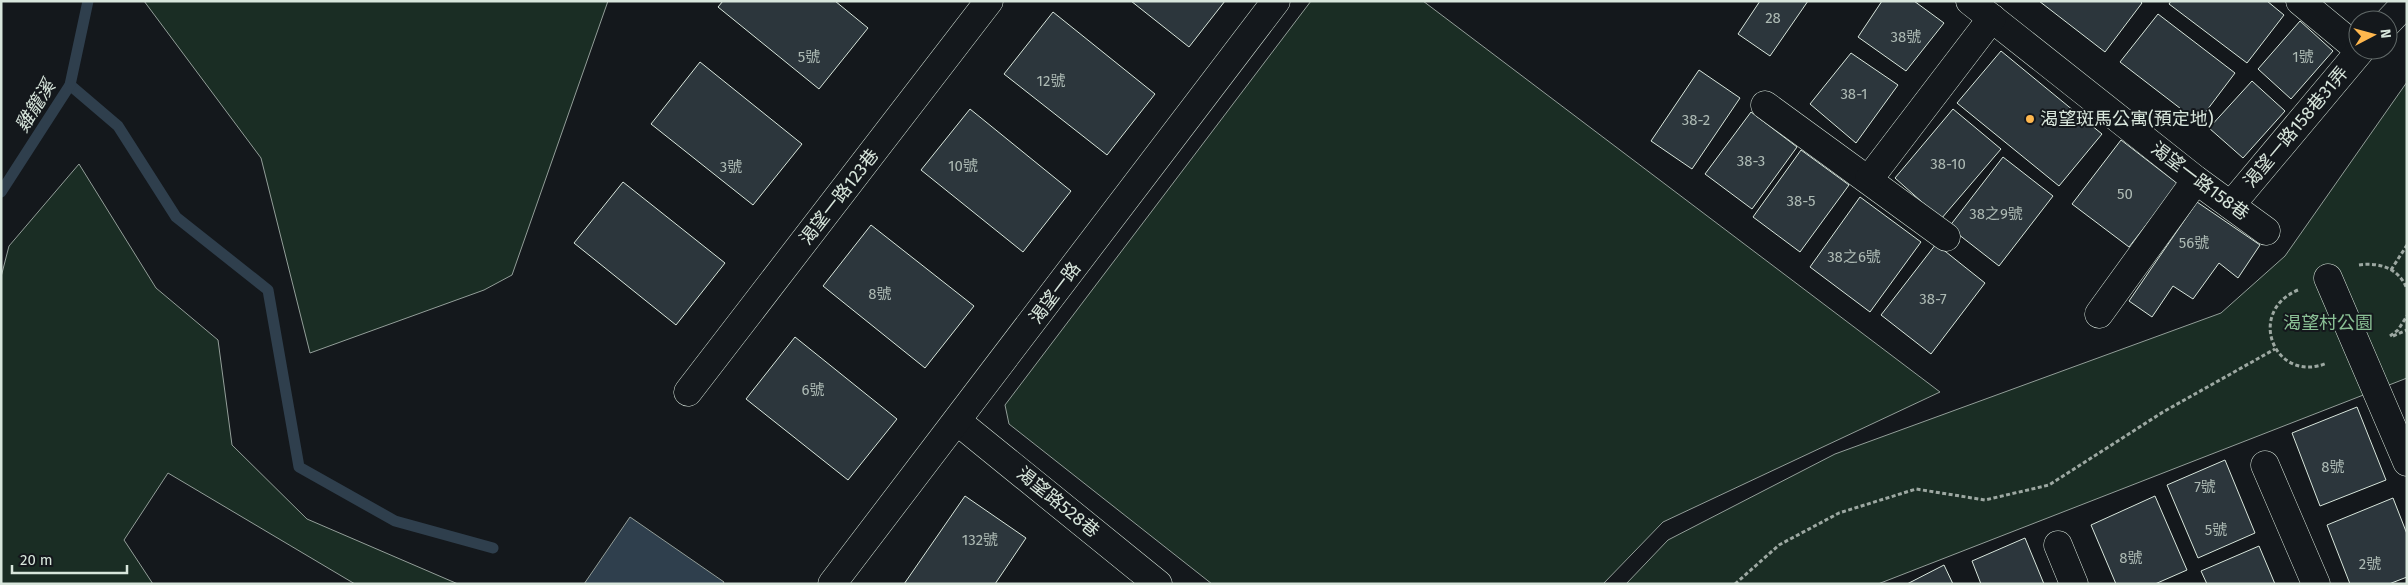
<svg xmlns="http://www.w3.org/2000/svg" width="2408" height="585" viewBox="0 0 2408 585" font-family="'Fira Sans','Noto Sans TC',sans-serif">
  <rect width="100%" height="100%" fill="#14181c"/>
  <!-- green -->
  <g fill="#1a2d24" stroke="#939e99">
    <path d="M144 1H608L512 275 484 290 310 353 261 158Z"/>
    <path d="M1311 1H1423L1940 392 1663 522 1603 584H1212L1009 424 1005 405Z"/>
    <path d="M2407 82V378L1878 584H1626L1668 540 1835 454 2221 313 2285 256Z"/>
    <path d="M79 164 156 288 218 340 232 445 307 519 458 584H355L168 473 124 540 153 584H1V277L9 246Z"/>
  </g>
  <!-- water -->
  <path fill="#2f3f4d" stroke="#939e99" d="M630 517 724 582 723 584H584Z"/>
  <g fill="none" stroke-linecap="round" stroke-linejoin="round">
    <!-- stream -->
    <g stroke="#2f3f4d" stroke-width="11">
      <path d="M70 85 118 126 176 217 268 290 299 467 395 521 493 548"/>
      <path d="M1 192 70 85 88 1"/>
    </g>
  </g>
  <!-- building -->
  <g fill="#2c363c" stroke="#d8e6dc">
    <path d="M723 1H835L868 28 819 89 718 7Z"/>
    <path d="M1131 1H1225L1189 47Z"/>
    <path d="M1760 1H1808L1770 56 1738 34Z"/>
    <path d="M1882 1H1914L1944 23 1906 71 1858 37Z"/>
    <path d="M2039 1H2140L2142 3 2105 52Z"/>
    <path d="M2171 1H2267L2284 15 2247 63 2169 4Z"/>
    <path d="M1053 12 1155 94 1107 155 1004 74Z"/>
    <path d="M2158 14 2235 73 2198 122 2120 62Z"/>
    <path d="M2300 21 2333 51 2291 99 2258 69Z"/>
    <path d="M2001 51 2102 134 2059 186 1957 103Z"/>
    <path d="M1851 53 1898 85 1856 143 1810 104Z"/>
    <path d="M700 62 802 144 753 205 651 124Z"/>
    <path d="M1699 70 1740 98 1692 169 1651 141Z"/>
    <path d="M2252 81 2285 111 2243 158 2209 128Z"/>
    <path d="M970 109 1071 191 1023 252 921 170Z"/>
    <path d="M1953 109 2001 149 1941 219 1895 178Z"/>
    <path d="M1751 112 1797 147 1752 209 1705 174Z"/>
    <path d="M2121 140 2178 184 2129 247 2072 204Z"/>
    <path d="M1801 150 1849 185 1800 252 1753 217Z"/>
    <path d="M2003 157 2053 196 1999 266 1949 227Z"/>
    <path d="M623 182 725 263 676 325 574 243Z"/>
    <path d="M1860 197 1921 242 1870 312 1810 267Z"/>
    <path d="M2197 202 2260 245 2238 278 2219 263 2193 299 2173 286 2152 317 2129 301Z"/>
    <path d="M871 225 974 306 925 368 823 286Z"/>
    <path d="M1936 244 1985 283 1931 354 1881 315Z"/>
    <path d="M795 337 897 419 848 480 746 399Z"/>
    <path d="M2357 407 2386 480 2320 506 2292 433Z"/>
    <path d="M2225 460 2255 533 2198 558 2167 485Z"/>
    <path d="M965 496 1026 538 995 584H904Z"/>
    <path d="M2155 496 2187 570 2155 584H2116L2091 525Z"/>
    <path d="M2393 498 2407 534V577L2389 584H2350L2327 525Z"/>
    <path d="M2025 538 2044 584H1981L1972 561Z"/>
    <path d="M2259 546 2275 584H2207L2201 571Z"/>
    <path d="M1944 565 1953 584H1907Z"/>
  </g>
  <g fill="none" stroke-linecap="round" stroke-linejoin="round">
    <!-- minor casing -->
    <g stroke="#d8e6dc" stroke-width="29">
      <g id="minor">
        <path d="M1970 1 2196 180 2266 231"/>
        <path d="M2300 1 2358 49"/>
        <path d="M2388 22 2407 2"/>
        <path d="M1765 105 1946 237"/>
        <path d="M1869 179 1992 18"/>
        <path d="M2231 205 2360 51 2359 50"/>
        <path d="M2328 278 2407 462"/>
        <path d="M2099 314 2196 180"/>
        <path d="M688 392 989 1"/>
        <path d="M957 421 1158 584"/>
        <path d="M2265 465 2316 584"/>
        <path d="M2058 545 2074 584"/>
        <path d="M832 584 1276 1"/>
      </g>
    </g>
    <!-- path -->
    <g stroke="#9da8a2" stroke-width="3" stroke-dasharray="4 2.5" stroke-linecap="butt">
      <path d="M2359 265C2379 262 2399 268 2407 289"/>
      <path d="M2391 270 2407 245"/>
      <path d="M2298 290C2245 312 2275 385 2327 363"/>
      <path d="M2390 336 2398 330 2407 316"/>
      <path d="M2393 336 2407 330"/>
      <path d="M1735 584 1779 545 1839 513 1916 489 1985 500 2049 485 2163 412 2275 349"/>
    </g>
    <!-- minor -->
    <use href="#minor" stroke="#14181c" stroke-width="28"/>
  </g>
  <!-- markers -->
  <circle fill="#ffb74d" stroke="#14181c" stroke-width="2" cx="2030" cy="119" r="5"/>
  <g text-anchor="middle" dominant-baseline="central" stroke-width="4" stroke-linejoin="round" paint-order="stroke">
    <!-- number labels -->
    <g font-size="15" fill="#adbab4">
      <text x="1773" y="18">28</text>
      <text x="1906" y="37">38號</text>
      <text x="809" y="57">5號</text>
      <text x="2303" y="57">1號</text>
      <text x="1051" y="81">12號</text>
      <text x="1854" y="94">38-1</text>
      <text x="1696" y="120">38-2</text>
      <text x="1751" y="161">38-3</text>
      <text x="1948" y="164">38-10</text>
      <text x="963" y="166">10號</text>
      <text x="731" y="167">3號</text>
      <text x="2125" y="194">50</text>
      <text x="1801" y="201">38-5</text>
      <text x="1996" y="214">38之9號</text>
      <text x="2194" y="243">56號</text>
      <text x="1854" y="257">38之6號</text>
      <text x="880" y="294">8號</text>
      <text x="1933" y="299">38-7</text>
      <text x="813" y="390">6號</text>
      <text x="2333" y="467">8號</text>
      <text x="2205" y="487">7號</text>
      <text x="2216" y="530">5號</text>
      <text x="980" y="540">132號</text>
      <text x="2131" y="558">8號</text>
      <text x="2370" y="564">2號</text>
    </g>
    <!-- poi labels -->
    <g font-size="18" fill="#d8e6dc" stroke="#14181c" text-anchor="start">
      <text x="2040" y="119">渴望斑馬公寓(預定地)</text>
    </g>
    <!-- street labels -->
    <g font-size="18" fill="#d8e6dc" stroke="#14181c">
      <text transform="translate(2296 127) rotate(-50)">渴望一路158巷31弄</text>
      <text transform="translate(2200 181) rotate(37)">渴望一路158巷</text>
      <text transform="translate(839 197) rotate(-52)">渴望一路123巷</text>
      <text transform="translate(1055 293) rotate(-53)">渴望一路</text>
      <text transform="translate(1058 502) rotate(39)">渴望路528巷</text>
    </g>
    <!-- park labels -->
    <g font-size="18" fill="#8ac095" stroke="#14181c">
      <text x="2328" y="323">渴望村公園</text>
    </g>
    <!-- water labels -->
    <g font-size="19" font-style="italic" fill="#d8e6dc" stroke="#14181c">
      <text transform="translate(35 106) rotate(-58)">雞籠溪</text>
    </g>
  </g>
  <!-- border -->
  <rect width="2408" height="585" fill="none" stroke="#d8e6dc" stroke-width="5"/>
  <!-- north arrow -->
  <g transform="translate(2373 35) rotate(84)"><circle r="24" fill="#14181c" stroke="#626a69"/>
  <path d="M0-4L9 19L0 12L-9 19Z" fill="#ffb74d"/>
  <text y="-8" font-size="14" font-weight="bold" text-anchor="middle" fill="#d8e6dc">N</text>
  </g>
  <!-- scale -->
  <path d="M12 565v8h115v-8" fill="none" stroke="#d8e6dc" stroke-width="2.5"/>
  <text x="20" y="565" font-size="15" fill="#d8e6dc" stroke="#14181c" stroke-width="4" paint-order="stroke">20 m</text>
</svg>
